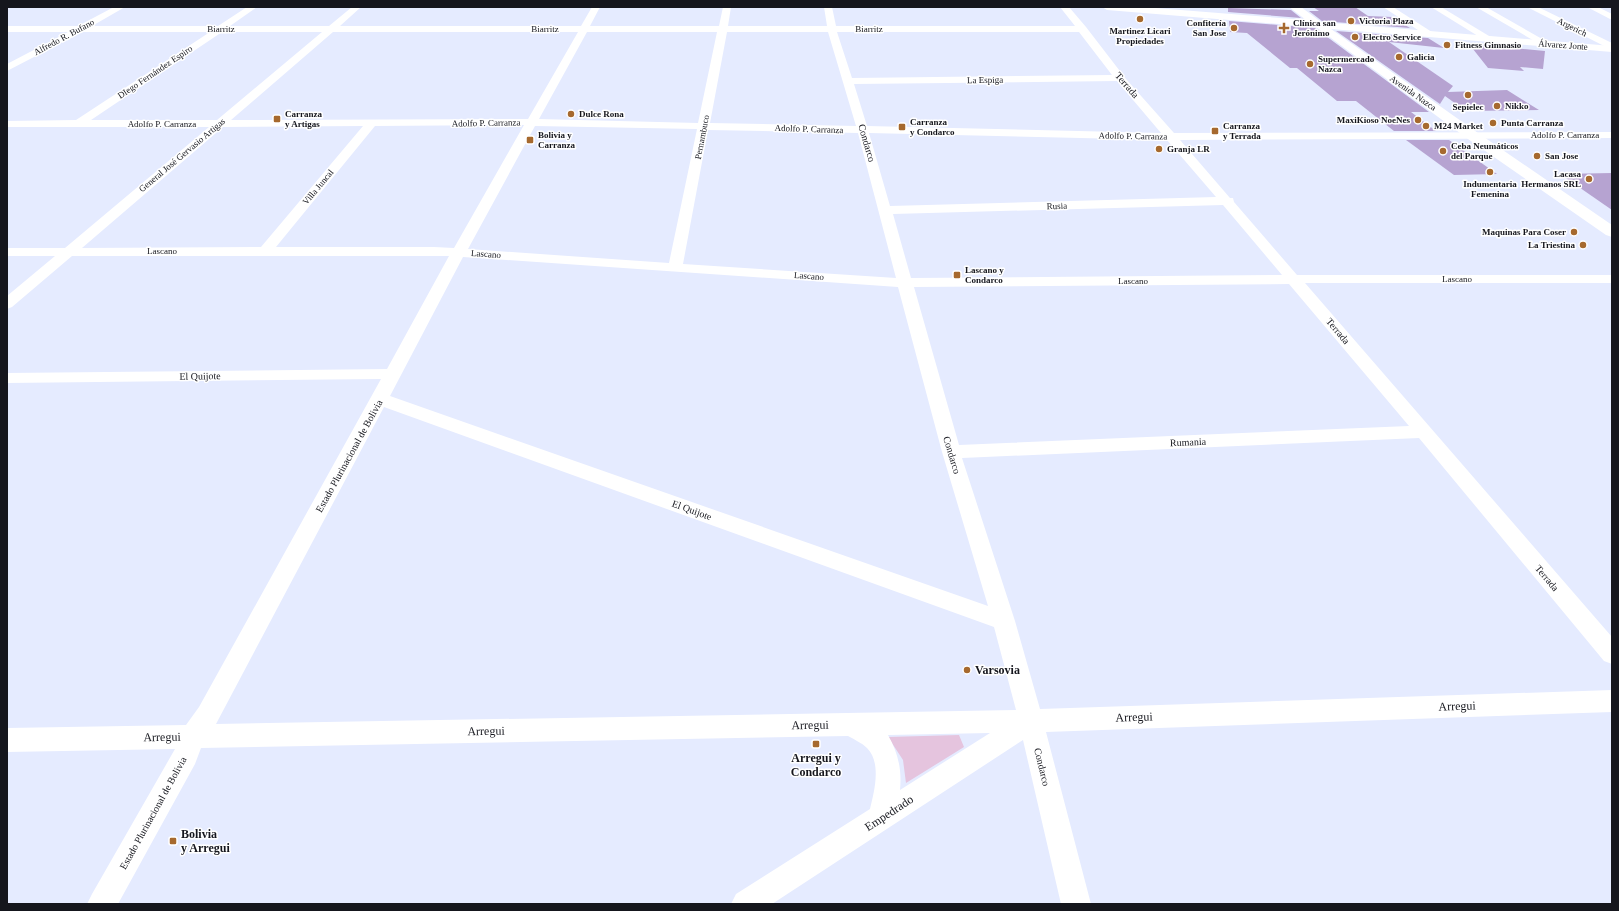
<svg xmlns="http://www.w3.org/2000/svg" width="1619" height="911" viewBox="0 0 1619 911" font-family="'Times New Roman',serif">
  <rect width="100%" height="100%" fill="#e5ebff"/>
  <!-- green -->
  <path fill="#e5c4de" d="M959 735 964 747 906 783 903 760 888 737Z"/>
  <!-- building -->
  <g fill="#b6a3d1">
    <path d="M1313 7H1355L1368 16 1392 17 1410 28 1322 21 1309 11H1319Z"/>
    <path d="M1228 8 1291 10 1301 18 1228 12Z"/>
    <path d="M1229 21 1315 28 1429 112H1411L1436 131H1394L1356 101H1337L1297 68H1290L1247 33 1230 32Z"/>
    <path d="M1336 31 1428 38 1444 48 1389 42 1453 86 1448 92 1507 90 1539 110 1466 111 1445 96 1440 104Z"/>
    <path d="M1469 44 1545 51 1543 69 1520 67 1524 71 1488 68Z"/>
    <path d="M1406 140H1449L1497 174 1454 175Z"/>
    <path d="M1612 173V210L1560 174Z"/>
  </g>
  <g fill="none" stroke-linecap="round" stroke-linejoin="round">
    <!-- street -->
    <g fill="#fff" fill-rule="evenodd">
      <path d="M114 7H125L92 26H218L247 7H257L230 26H329L352 7H361L340 26H581L592 7H600L590 26H719L723 7H731L728 26H827L824 7H832L836 26H1075L1060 7H1069L1086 27 1126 79 1174 133 1612 132V138L1180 140 1230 198H1233L1234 202 1297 275H1612V283H1305L1612 637V664L1604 661 1419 438 962 458 1015 621 1040 709 1612 690V712L1046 732 1091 904H1061L1023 740 772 904H731L736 894 870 809C874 792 882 763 867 748 862 743 855 740 848 736L201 748 195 764 118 904H87L92 894 175 749 7 752V728L186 725 199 707 381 379 7 383V373L387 369 449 256H72L12 307 7 309V296L55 256H7V248H65L209 127H7V121L76 120 210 32H82L7 71V64L68 32H7V26H78ZM222 32H322L217 120H91ZM333 32H578L528 119 231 120ZM587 32H717L698 123 539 119ZM727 32H828L856 126 710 123ZM837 32H1079L1112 75 852 78ZM1117 81 1161 133 867 126 854 84ZM524 125 454 248 434 247H276L375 126ZM363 126 261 247 82 248 223 127ZM535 126 697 129 669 263 468 249ZM708 130 858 133 896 278 683 264ZM869 133 1167 140 1216 197 890 206ZM1223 205 1282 275 911 278 893 214ZM463 257 898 287 942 452 988 606 390 396ZM1289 284 1409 426 959 445 914 287ZM384 407 994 627 1016 710 216 724ZM990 733 900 790C902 769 898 753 888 735Z"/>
      <path d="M1383 7H1393L1435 34 1433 36H1427Z"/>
      <path d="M1431 7H1441L1494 39 1489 42 1486 41Z"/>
      <path d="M1476 7H1486L1551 44 1546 47 1543 46Z"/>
      <path d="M1527 7H1538L1612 43V50Z"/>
      <path d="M1587 7H1598L1612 14V20Z"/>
    </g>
    <!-- secondary -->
    <path fill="#fff" fill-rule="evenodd" d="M1102 7H1143L1306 20 1289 7H1301L1321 22 1612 46V52L1331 29 1478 133 1612 225V237L1606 235 1468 139 1316 27 1107 10Z"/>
  </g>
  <!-- markers -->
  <g fill="#a6692e" stroke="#fff" stroke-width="1.5">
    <circle cx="1140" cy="19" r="4"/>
    <circle cx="1351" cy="21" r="4"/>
    <circle cx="1234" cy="28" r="4"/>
    <path d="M1282 22h4v4h4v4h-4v4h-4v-4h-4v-4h4z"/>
    <circle cx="1355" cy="37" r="4"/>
    <circle cx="1447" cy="45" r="4"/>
    <circle cx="1399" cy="57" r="4"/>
    <circle cx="1310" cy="64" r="4"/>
    <circle cx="1468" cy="95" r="4"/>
    <circle cx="1497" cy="106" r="4"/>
    <circle cx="571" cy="114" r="4"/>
    <rect x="273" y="115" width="8" height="8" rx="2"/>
    <circle cx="1418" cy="120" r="4"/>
    <circle cx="1493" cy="123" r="4"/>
    <circle cx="1426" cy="126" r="4"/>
    <rect x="898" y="123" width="8" height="8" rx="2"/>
    <rect x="1211" y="127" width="8" height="8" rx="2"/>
    <rect x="526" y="136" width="8" height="8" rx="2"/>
    <circle cx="1159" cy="149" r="4"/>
    <circle cx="1443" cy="151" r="4"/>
    <circle cx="1537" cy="156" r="4"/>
    <circle cx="1490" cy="172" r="4"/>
    <circle cx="1589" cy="179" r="4"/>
    <circle cx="1574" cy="232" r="4"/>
    <circle cx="1583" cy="245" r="4"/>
    <rect x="953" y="271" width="8" height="8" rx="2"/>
    <circle cx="967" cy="670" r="4"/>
    <rect x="812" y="740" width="8" height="8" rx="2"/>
    <rect x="169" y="837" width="8" height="8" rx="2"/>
  </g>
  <g text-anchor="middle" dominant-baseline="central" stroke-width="3" stroke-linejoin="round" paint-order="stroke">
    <!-- far-poi labels -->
    <g font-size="9" font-weight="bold" fill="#15161d" stroke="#fff" text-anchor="start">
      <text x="1359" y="21">Victoria Plaza</text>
      <text x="1226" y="23" text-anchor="end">Confitería<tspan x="1226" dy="10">San Jose</tspan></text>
      <text x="1293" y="23">Clínica san<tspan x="1293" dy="10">Jerónimo</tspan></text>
      <text x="1140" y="31" text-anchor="middle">Martinez Licari<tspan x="1140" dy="10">Propiedades</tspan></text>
      <text x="1363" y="37">Electro Service</text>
      <text x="1455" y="45">Fitness Gimnasio</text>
      <text x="1407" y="57">Galicia</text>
      <text x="1318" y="59">Supermercado<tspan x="1318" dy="10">Nazca</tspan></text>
      <text x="1505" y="106">Nikko</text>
      <text x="1468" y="107" text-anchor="middle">Sepielec</text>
      <text x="285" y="114">Carranza<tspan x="285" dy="10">y Artigas</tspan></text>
      <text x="579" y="114">Dulce Rona</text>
      <text x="1410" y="120" text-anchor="end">MaxiKioso NoeNes</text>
      <text x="910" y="122">Carranza<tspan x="910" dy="10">y Condarco</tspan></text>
      <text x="1501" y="123">Punta Carranza</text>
      <text x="1223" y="126">Carranza<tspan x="1223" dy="10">y Terrada</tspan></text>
      <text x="1434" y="126">M24 Market</text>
      <text x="538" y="135">Bolivia y<tspan x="538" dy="10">Carranza</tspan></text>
      <text x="1451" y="146">Ceba Neumáticos<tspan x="1451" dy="10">del Parque</tspan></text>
      <text x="1167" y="149">Granja LR</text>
      <text x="1545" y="156">San Jose</text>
      <text x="1581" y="174" text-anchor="end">Lacasa<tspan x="1581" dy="10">Hermanos SRL</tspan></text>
      <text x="1490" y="184" text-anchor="middle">Indumentaria<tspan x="1490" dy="10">Femenina</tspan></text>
      <text x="1566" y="232" text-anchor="end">Maquinas Para Coser</text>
      <text x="1575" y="245" text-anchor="end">La Triestina</text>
      <text x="965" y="270">Lascano y<tspan x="965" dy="10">Condarco</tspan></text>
    </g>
    <!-- far-street labels -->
    <g font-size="9" fill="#15161d" stroke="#fff">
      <text transform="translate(1572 27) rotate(26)">Argerich</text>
      <text x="221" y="29">Biarritz</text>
      <text x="545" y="29">Biarritz</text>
      <text x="869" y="29">Biarritz</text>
      <text transform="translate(64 37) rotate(-28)">Alfredo R. Bufano</text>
      <text transform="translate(1563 45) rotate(4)">Álvarez Jonte</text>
      <text transform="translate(155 72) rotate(-34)">DIego Fernández Espiro</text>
      <text transform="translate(985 80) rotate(-1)">La Espiga</text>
      <text transform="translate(1413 93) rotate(35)">Avenida Nazca</text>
      <text transform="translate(486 123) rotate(-1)">Adolfo P. Carranza</text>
      <text x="162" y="124">Adolfo P. Carranza</text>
      <text transform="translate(809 129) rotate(2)">Adolfo P. Carranza</text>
      <text x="1565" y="135">Adolfo P. Carranza</text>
      <text transform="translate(1133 136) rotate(1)">Adolfo P. Carranza</text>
      <text transform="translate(702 137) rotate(-79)">Pernambuco</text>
      <text transform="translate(182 155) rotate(-40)">General José Gervasio Artigas</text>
      <text transform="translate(318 187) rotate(-50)">Villa Juncal</text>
      <text transform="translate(1057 206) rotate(-2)">Rusia</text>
      <text x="162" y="251">Lascano</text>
      <text transform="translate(486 254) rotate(4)">Lascano</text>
      <text transform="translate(809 276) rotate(4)">Lascano</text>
      <text x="1457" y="279">Lascano</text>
      <text x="1133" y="281">Lascano</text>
    </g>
    <!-- street labels -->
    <g font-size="10" fill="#15161d" stroke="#fff">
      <text transform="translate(1127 85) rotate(49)">Terrada</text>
      <text transform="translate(867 143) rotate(74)">Condarco</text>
      <text transform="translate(1338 331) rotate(50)">Terrada</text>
      <text transform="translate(200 376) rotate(-1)">El Quijote</text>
      <text transform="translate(1188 442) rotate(-2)">Rumania</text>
      <text transform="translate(952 455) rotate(73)">Condarco</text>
      <text transform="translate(349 456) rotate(-61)">Estado Plurinacional de Bolivia</text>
      <text transform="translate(692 510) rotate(20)">El Quijote</text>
      <text transform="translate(1547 578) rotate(50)">Terrada</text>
      <text transform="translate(1042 767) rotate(76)">Condarco</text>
      <text transform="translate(153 813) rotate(-61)">Estado Plurinacional de Bolivia</text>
    </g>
    <!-- near-poi labels -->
    <g font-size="12" font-weight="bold" fill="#15161d" stroke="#fff" text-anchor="start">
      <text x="975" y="670">Varsovia</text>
      <text x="816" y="758" text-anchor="middle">Arregui y<tspan x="816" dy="14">Condarco</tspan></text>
      <text x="181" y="834">Bolivia<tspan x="181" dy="14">y Arregui</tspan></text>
    </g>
    <!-- near-street labels -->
    <g font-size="12" fill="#15161d" stroke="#fff">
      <text transform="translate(1457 706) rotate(-2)">Arregui</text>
      <text transform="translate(1134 717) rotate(-2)">Arregui</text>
      <text transform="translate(810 725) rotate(-1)">Arregui</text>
      <text transform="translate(486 731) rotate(-1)">Arregui</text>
      <text transform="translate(162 737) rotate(-1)">Arregui</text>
      <text transform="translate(889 813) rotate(-33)">Empedrado</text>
    </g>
  </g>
  <!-- border -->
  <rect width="1619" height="911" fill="none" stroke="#15161d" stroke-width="16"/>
</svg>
